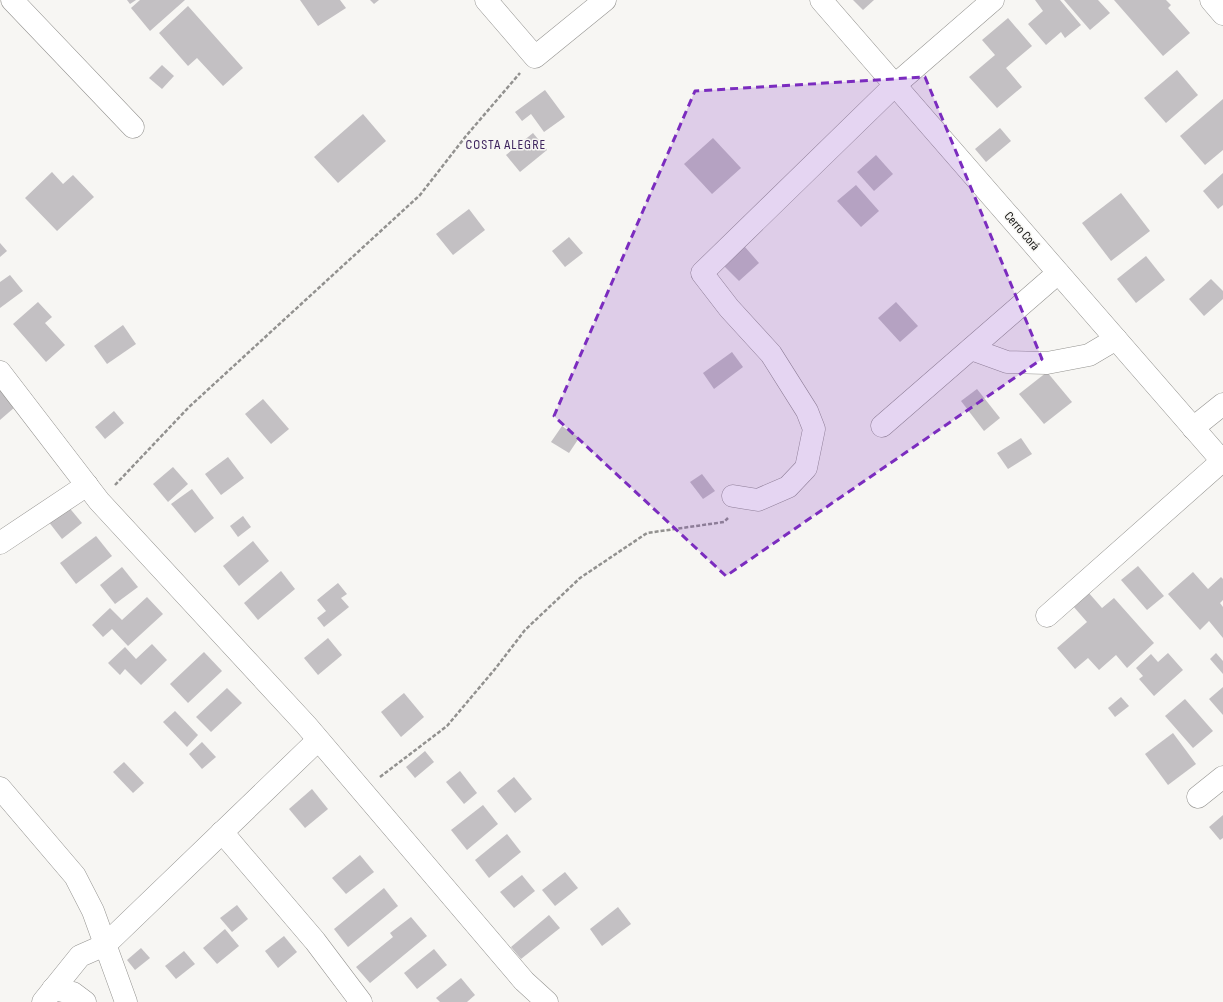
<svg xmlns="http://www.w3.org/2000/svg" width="1223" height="1002" viewBox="0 0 1223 1002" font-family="'Sofia Sans Condensed',sans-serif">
  <rect width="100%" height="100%" fill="#f7f6f3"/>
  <!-- building -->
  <g fill="#c3c0c3">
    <path d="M127 0H136L130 4Z"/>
    <path d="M140 0H185L150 31 131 8Z"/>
    <path d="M300 0H340L346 8 318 26Z"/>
    <path d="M370 0H379L374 4Z"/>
    <path d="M853 0H874L863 10Z"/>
    <path d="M1035 0H1060L1081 25 1065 38 1061 32 1046 45 1028 24 1043 11Z"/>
    <path d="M1064 0H1098L1110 13 1090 30Z"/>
    <path d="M1114 0H1166L1171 5 1168 8 1190 33 1163 56Z"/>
    <path d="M188 6 243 68 223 86 197 58 188 66 159 33Z"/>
    <path d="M1008 18 1032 46 1006 68 1022 87 997 108 969 77 995 55 982 40Z"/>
    <path d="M162 65 174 76 162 89 149 78Z"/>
    <path d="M1177 70 1198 95 1166 123 1144 98Z"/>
    <path d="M545 90 565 117 544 132 531 114 522 121 515 112Z"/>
    <path d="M1223 99V150L1205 165 1180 136Z"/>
    <path d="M363 114 386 141 338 183 314 157Z"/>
    <path d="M1000 128 1011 141 986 162 975 149Z"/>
    <path d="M533 133 547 150 520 172 506 155Z"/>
    <path d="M713 138 741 168 712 194 684 164Z"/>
    <path d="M876 155 893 174 874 191 857 172Z"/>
    <path d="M52 172 63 184 73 175 94 197 57 231 25 198Z"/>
    <path d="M1223 173V205L1218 209 1203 191Z"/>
    <path d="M856 185 879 211 861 227 837 201Z"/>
    <path d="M1121 193 1150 231 1111 261 1082 223Z"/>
    <path d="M469 209 485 230 453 255 436 234Z"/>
    <path d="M569 237 583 253 565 267 552 251Z"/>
    <path d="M0 243 7 251 0 257Z"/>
    <path d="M745 247 759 263 739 281 724 266Z"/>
    <path d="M1146 256 1165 280 1136 303 1117 279Z"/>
    <path d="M10 275 23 291 0 308V282Z"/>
    <path d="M1211 279 1223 291V299L1204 316 1189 299Z"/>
    <path d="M38 302 52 317 45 323 65 345 46 362 13 324Z"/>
    <path d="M896 302 918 326 900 342 878 318Z"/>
    <path d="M123 325 136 344 107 364 94 346Z"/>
    <path d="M732 352 743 367 714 389 703 373Z"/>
    <path d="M1047 372 1072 402 1044 424 1019 394Z"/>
    <path d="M977 389 1000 418 984 431 961 401Z"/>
    <path d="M0 390 15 407 0 420Z"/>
    <path d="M263 399 289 429 271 444 245 414Z"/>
    <path d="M114 411 124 423 105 439 95 427Z"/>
    <path d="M562 426 579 438 569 453 551 442Z"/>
    <path d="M1021 438 1032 454 1008 469 997 453Z"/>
    <path d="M228 457 244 478 221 495 205 474Z"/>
    <path d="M173 467 188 484 168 502 153 484Z"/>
    <path d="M702 474 715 491 703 499 690 482Z"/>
    <path d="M192 489 214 518 195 533 171 504Z"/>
    <path d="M67 505 82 523 62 539 48 521Z"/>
    <path d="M243 516 251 527 238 537 230 526Z"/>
    <path d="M96 536 112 556 76 584 60 563Z"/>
    <path d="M253 541 269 561 239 586 223 566Z"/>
    <path d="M1138 566 1164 596 1147 610 1121 580Z"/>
    <path d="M122 567 138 587 115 604 100 585Z"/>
    <path d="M281 571 295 589 258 620 244 603Z"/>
    <path d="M1193 572 1208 589 1221 577 1223 579V600L1220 603 1223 607V638L1209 621 1200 630 1168 594Z"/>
    <path d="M338 583 347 594 341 598 349 607 324 627 317 618 326 611 317 600Z"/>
    <path d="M1088 592 1102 608 1114 598 1154 643 1127 668 1116 655 1099 670 1088 658 1075 669 1057 648 1087 622 1073 606Z"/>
    <path d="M147 597 163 614 128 646 112 629 103 637 92 625 110 608 122 620Z"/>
    <path d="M328 638 342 655 318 675 304 658Z"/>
    <path d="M152 644 167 660 141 685 125 669 120 675 108 663 125 647 136 659Z"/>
    <path d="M204 652 222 671 188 703 170 684Z"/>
    <path d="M1168 653 1183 670 1154 696 1139 679 1143 676 1136 668 1151 654 1158 662Z"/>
    <path d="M1216 653 1223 661V674L1210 659Z"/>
    <path d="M1223 687V715L1209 699Z"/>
    <path d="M227 688 242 703 211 732 196 717Z"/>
    <path d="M404 693 424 717 401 737 381 712Z"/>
    <path d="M1121 697 1129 706 1115 717 1108 708Z"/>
    <path d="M1185 699 1213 731 1193 748 1165 716Z"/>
    <path d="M175 711 198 735 187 747 163 722Z"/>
    <path d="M1173 733 1196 764 1168 785 1145 754Z"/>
    <path d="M202 742 216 757 202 769 189 754Z"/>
    <path d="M425 751 434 762 415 778 406 767Z"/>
    <path d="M124 762 144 783 133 793 113 772Z"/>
    <path d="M460 771 477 793 464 804 446 782Z"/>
    <path d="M514 777 532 799 515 813 497 791Z"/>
    <path d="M312 789 328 809 305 828 289 809Z"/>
    <path d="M483 805 498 824 467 850 451 830Z"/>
    <path d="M1223 815V838L1220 840 1209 827Z"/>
    <path d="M507 834 521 852 489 878 475 860Z"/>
    <path d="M360 855 374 872 346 894 332 878Z"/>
    <path d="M565 872 578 888 555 906 542 890Z"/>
    <path d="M522 875 535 891 514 908 500 892Z"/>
    <path d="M384 888 398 906 348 947 334 929Z"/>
    <path d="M237 905 248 919 232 932 220 918Z"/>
    <path d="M618 907 631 924 602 946 590 929Z"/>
    <path d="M549 915 560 928 521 959 511 947Z"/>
    <path d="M411 917 427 936 370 983 356 967 393 937 390 933Z"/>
    <path d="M225 929 239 946 217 964 203 948Z"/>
    <path d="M284 936 297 952 278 968 265 951Z"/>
    <path d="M141 948 150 958 135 970 127 960Z"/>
    <path d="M434 949 447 965 417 989 404 973Z"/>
    <path d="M184 951 195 964 176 979 165 966Z"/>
    <path d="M461 978 475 995 467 1002H440L436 998Z"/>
  </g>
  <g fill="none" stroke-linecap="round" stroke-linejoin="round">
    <!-- minor casing -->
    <g stroke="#949390" stroke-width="23">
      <g id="minor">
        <path d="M12 0 133 127"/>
        <path d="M486 0 535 57 605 0"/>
        <path d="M821 0 1223 462"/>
        <path d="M1211 0 1223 14"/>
        <path d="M971 349 1007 362 1047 363 1089 355 1116 339"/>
        <path d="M0 372 99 501 306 725 524 981 547 1002"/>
        <path d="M882 426 1058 273"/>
        <path d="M1193 428 1223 404"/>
        <path d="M733 496 758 500 788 487 806 468 814 429 807 411 771 354 729 308 702 273 895 85 993 0"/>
        <path d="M0 543 87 485"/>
        <path d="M1047 616 1222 461"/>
        <path d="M0 788 75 876 93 911 126 1002"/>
        <path d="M1198 797 1223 777"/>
        <path d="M222 832 315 941 361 1002"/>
        <path d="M53 989 73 993 85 1002"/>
        <path d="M43 1002 80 956 105 945 318 740"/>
      </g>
    </g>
    <!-- path -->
    <g stroke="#92918f" stroke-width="2.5" stroke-dasharray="4 2" stroke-linecap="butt">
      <path d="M115 485 189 407 420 195 466 136 520 73"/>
      <path d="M380 777 447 726 495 669 525 630 580 578 647 533 724 522 728 518"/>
    </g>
    <!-- minor -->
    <use href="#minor" stroke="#fff" stroke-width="22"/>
  </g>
  <!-- marked area -->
  <path fill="#7b2cbf" fill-opacity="0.2" stroke="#7b2cbf" stroke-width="3" stroke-dasharray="8 5" stroke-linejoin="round" d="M925 77 1042 359 726 576 554 416 695 91Z"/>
  <g text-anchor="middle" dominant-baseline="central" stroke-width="3" stroke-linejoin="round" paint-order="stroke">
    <!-- street labels -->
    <g font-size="13" fill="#121211" stroke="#f7f6f3">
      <text transform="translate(1022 231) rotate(49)">Cerro Corá</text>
    </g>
    <!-- neighbourhood labels -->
    <g font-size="14" letter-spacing="1" fill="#3e245e" stroke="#f7f6f3">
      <text x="506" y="144">COSTA ALEGRE</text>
    </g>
  </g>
</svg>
